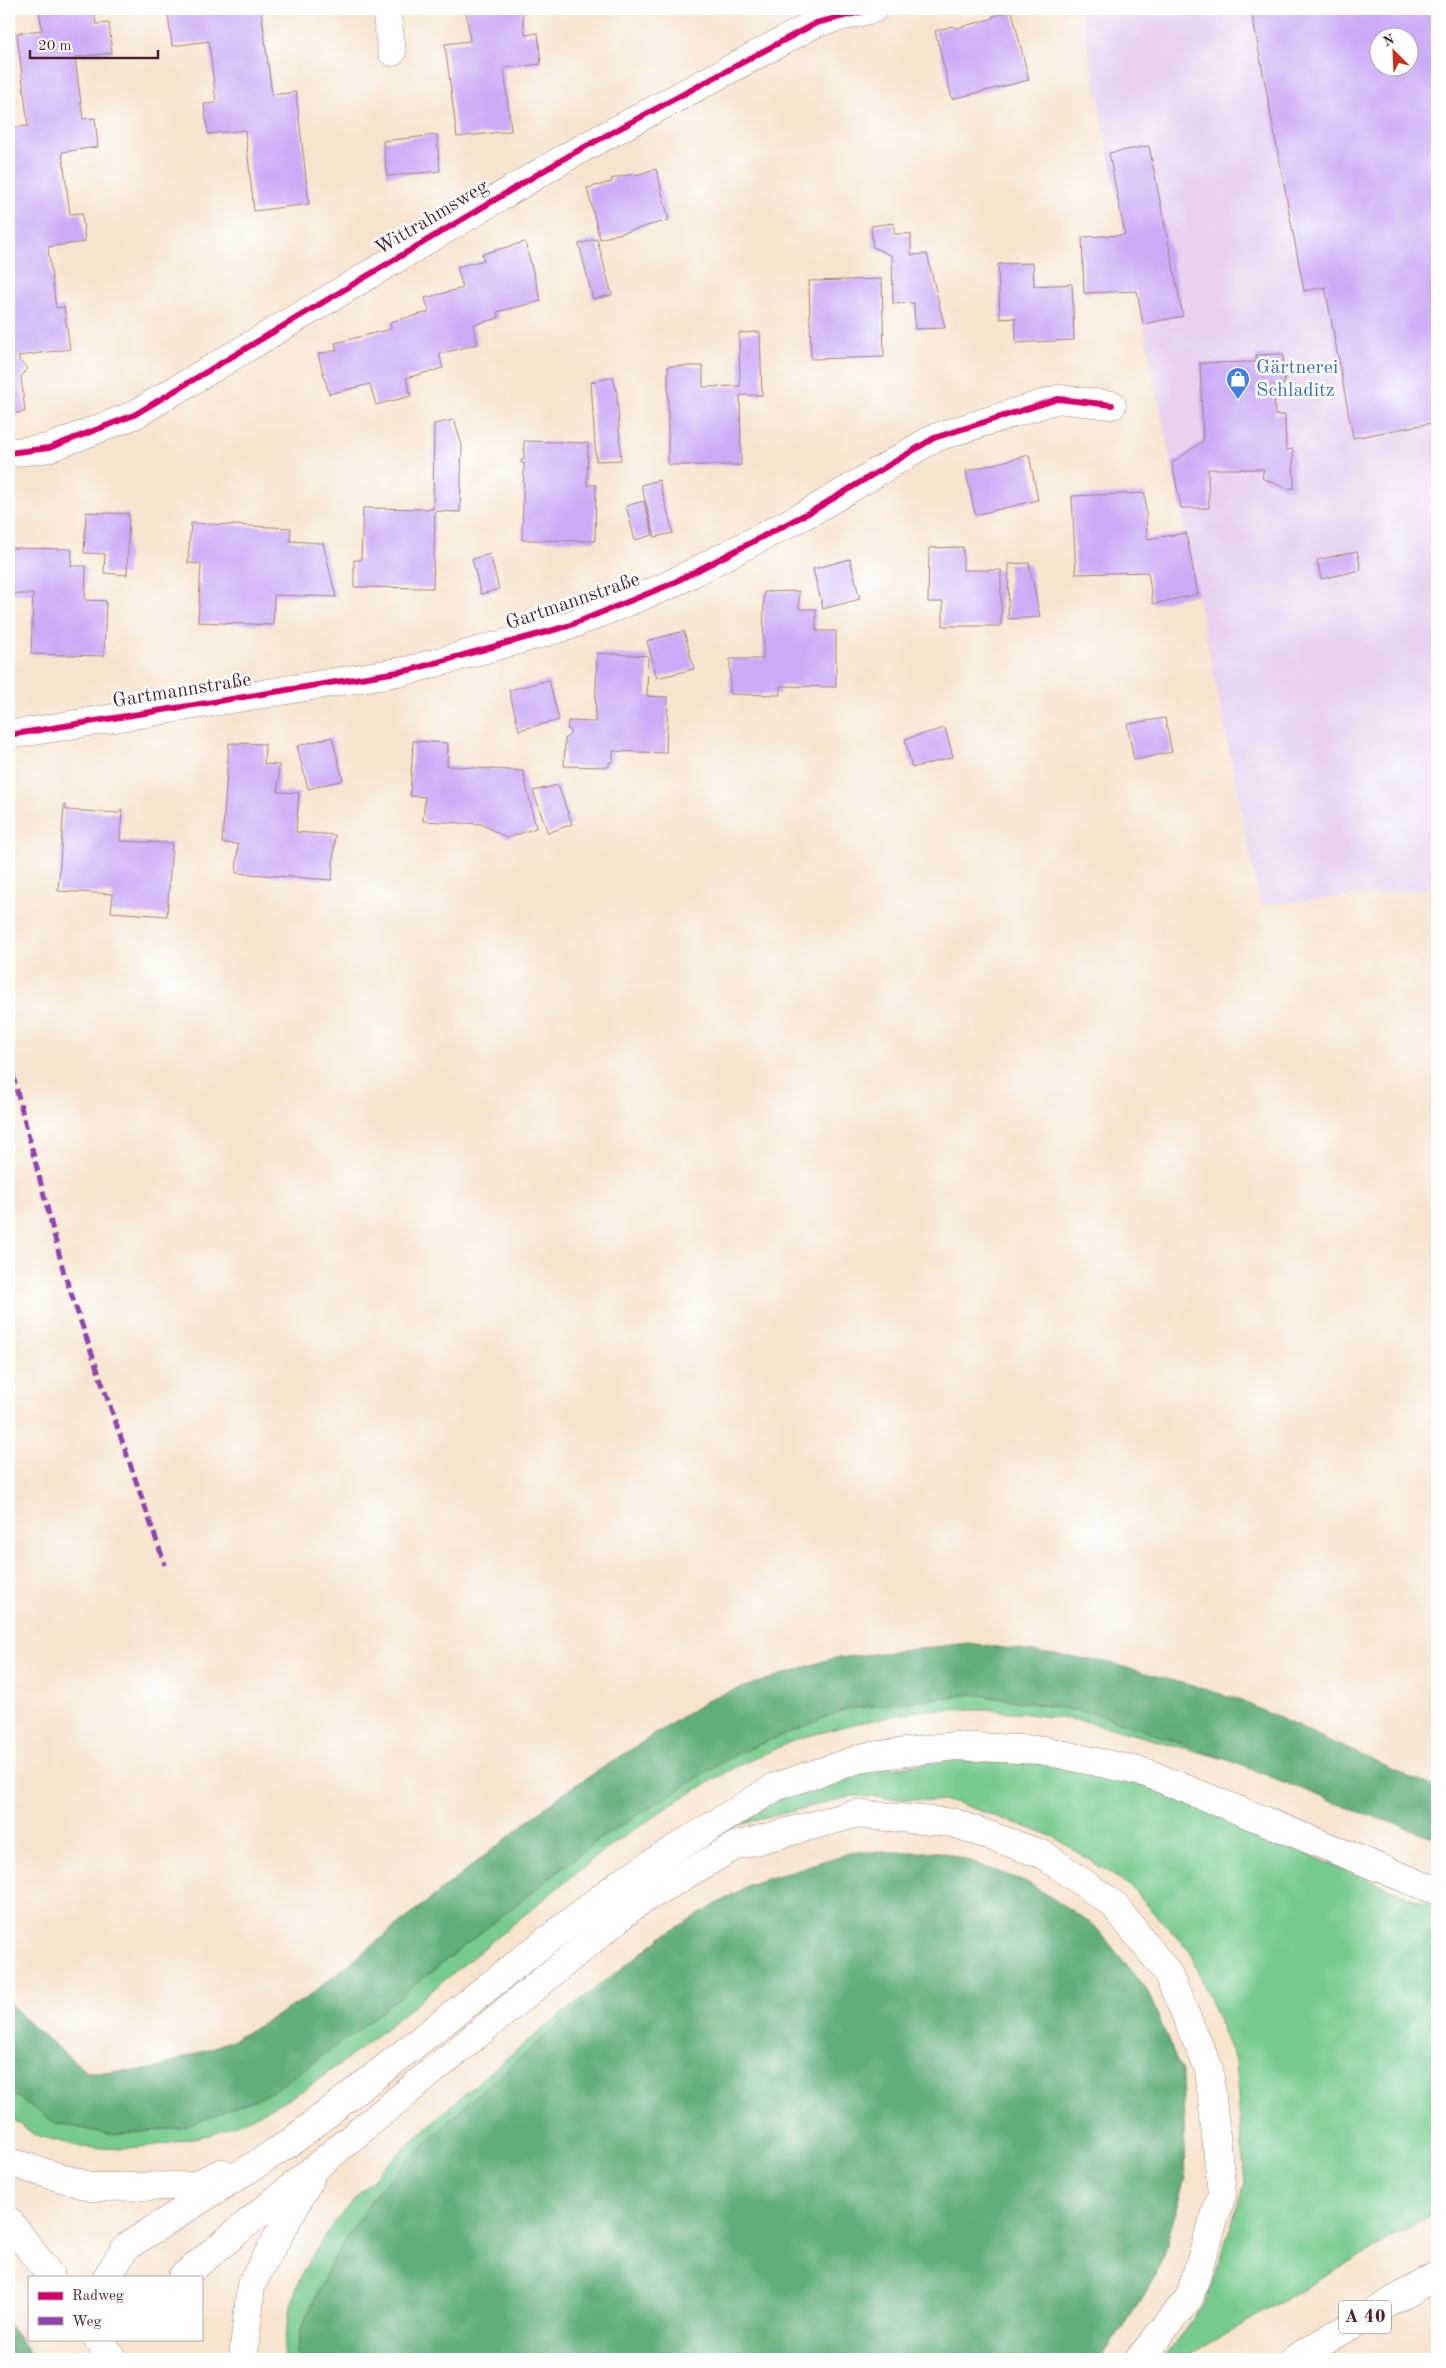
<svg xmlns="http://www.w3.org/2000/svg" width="1446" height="2368" viewBox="0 0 1446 2368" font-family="'Old Standard TT',serif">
  <rect width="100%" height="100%" fill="#fff"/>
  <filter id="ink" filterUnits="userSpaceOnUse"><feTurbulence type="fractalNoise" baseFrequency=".02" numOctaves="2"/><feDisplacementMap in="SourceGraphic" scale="10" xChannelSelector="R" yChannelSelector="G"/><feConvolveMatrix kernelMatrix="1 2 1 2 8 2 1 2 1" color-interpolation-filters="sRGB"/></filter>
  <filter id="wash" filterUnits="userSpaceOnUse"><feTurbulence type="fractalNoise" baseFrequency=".0096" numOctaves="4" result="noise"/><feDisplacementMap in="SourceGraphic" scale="20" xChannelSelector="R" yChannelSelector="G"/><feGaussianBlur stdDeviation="1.12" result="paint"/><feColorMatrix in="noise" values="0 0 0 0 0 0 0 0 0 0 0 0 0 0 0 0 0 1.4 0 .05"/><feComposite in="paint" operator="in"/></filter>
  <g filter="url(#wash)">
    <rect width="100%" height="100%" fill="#f6e4ce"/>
    <!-- built -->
    <path fill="#e7d2ef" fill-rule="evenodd" d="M1080 9H1437V888L1260 905ZM1378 38H1408V68H1378Z"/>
    <!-- green -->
    <g fill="#76ca8e" stroke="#60745c">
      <path d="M973 1694 1098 1714 1228 1760 1084 1721 993 1710H925L853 1724 797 1739 740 1765 680 1799 603 1851 360 2049 304 2090 253 2117 209 2135 166 2144 122 2149 81 2147 35 2135 9 2117V2091L56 2123 113 2135 186 2127 349 2037 595 1842 734 1755 846 1709Z"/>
      <path d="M956 1760 1037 1764 1141 1784 1419 1901 1437 1906V2211L1183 2359H1163L1206 2300 1245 2184 1235 2061 1191 1953 1130 1886 1054 1837 955 1802 852 1796 730 1827 786 1796 872 1770Z"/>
      <path d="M663 1936 471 2100 378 2190 332 2261 300 2331 296 2359H283C284 2333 292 2291 305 2268 334 2215 376 2174 420 2134 496 2062 581 2000 663 1936Z"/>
    </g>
    <!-- forest -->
    <g fill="#60ae79" stroke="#556652">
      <path d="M968 1643 1106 1662 1232 1697 1437 1789V1838L1354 1810 1228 1760 1098 1714 973 1694 846 1709 734 1755 595 1842 349 2037 272 2092 186 2127 113 2135 56 2123 9 2091V2002L32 2026 87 2072 152 2070 235 2039 305 1999 562 1794 711 1698 830 1659Z"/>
      <path d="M852 1852H943L1027 1882 1094 1925 1146 1988 1182 2072 1186 2178 1157 2275 1101 2359H296L300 2332 332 2261 378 2190 471 2100 663 1936 750 1884Z"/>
      <path d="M9 2325 34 2359H9Z"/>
    </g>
    <g id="blocks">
      <!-- building -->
      <g fill="#cbabf6" fill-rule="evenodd">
        <path d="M39 9H94L96 24 109 23 112 53 75 57 83 119 95 118 98 147 62 152 70 214 82 213 85 242 48 247 56 308 64 307 70 349 19 356V361L28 368 21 377 25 412 9 414V221H15L9 172V128L28 126 17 33 42 30Z"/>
        <path d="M215 9H261L272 95 296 92 309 204 254 211 245 130 208 134 204 104 216 103 209 41 172 46 168 14Z"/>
        <path d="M466 9H522L525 35 538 33 541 64 504 68 511 131 457 137 445 44 470 41Z"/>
        <path d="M1251 9H1437V422L1353 438 1325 287 1304 291ZM1378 38H1408V68H1378Z"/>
        <path d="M1012 11 1029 80 952 99 935 31 953 26 957 28 991 19 993 16Z"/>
        <path d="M437 135 440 171 387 176 383 141Z"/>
        <path d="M1149 146 1183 316 1143 324 1137 291 1084 293 1082 237 1125 235 1109 153Z"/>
        <path d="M656 169 669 220 600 239 587 188 612 182 611 179 631 174 632 176Z"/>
        <path d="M894 223V234H911V255L927 254 945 328 915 329 914 303 893 304 892 256 873 247 871 226Z"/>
        <path d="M597 239 612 295 593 299 579 244Z"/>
        <path d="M525 242 541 301 497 312 499 318 473 325 478 344 439 354 443 368 406 378 411 396 376 405 370 384 329 394 318 354 337 350 335 343 391 329 390 322 429 312 425 298 463 288 457 267 484 260 482 254Z"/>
        <path d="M1033 263 1034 286 1072 284 1074 340 1016 343 1015 318 1000 319 998 264Z"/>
        <path d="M882 279 884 357 811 359 809 281Z"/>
        <path d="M760 332 762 395H740L741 465H668V366H703V387L740 386 739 333Z"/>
        <path d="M1283 354 1285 384 1274 385 1275 415H1285L1286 450 1293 449 1294 488 1288 489 1262 478 1264 469H1208L1209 508H1181L1172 463 1203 441 1200 363 1256 362V355Z"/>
        <path d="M613 377 617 393 621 460 596 461 591 382Z"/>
        <path d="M454 420 462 445 460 512 435 511 433 588 354 587V560H361L363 508 433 509 434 424Z"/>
        <path d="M524 441 588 443 587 485H596L595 541 522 540 524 463H521V460H524Z"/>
        <path d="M1029 455 1038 500 975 515 966 471Z"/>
        <path d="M659 480 673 533 655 537 641 485Z"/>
        <path d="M1145 493 1147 539 1186 533 1198 594 1153 604 1148 572 1076 574 1072 496Z"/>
        <path d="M644 501 653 535 635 540 626 506Z"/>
        <path d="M86 512 129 514 127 575 104 573 105 554 84 553Z"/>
        <path d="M191 523 291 528 290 541 323 543 336 597 274 595 273 625 198 622 201 564 188 563Z"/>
        <path d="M963 547V570H1001V626H943V602H928L929 548Z"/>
        <path d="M9 548 72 549 71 566H86L85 600 106 601 104 656 31 654 33 594H9Z"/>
        <path d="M1357 551 1361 570 1321 579 1317 560Z"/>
        <path d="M490 554 499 589 481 594 472 559Z"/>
        <path d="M850 559 860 599 823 609 813 569Z"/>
        <path d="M1029 563 1040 617 1008 619 1009 564Z"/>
        <path d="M799 591V609H816V631H836V687L780 686V695L730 694V659H763L764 592Z"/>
        <path d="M684 631 694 669 657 678 647 641Z"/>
        <path d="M597 653 648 656 647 696 668 697 666 753 613 751V762H609V767L564 766 565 739 570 734V730L567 729 568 721 595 722Z"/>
        <path d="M549 680 559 720 519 730 509 690Z"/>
        <path d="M1165 718 1172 752 1134 760 1127 724Z"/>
        <path d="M945 728 953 757 912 768 905 739Z"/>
        <path d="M332 737 343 780 308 789 297 746Z"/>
        <path d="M413 741 448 743 447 766 523 771 536 828 507 838 481 824 423 821 425 797 410 796Z"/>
        <path d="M229 743 265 744 264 764 279 765 278 792 299 793 296 832 335 835 332 880 236 873 238 844 222 843Z"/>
        <path d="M558 785 572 824 548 833 533 791Z"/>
        <path d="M64 805 66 806V810L119 813 122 809 120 841 172 843 167 916 111 912 113 894 58 891Z"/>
      </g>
    </g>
  </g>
  <g filter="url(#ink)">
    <use href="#blocks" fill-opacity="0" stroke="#a0827c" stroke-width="1"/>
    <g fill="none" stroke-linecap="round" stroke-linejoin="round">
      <!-- minor casing -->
      <g stroke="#a0827c" stroke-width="29">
        <g id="minor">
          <path d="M386 9 392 52"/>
          <path d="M9 453 49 448 134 415 570 155 816 23 873 9"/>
          <path d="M9 735 410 670 568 626 669 585 814 510 934 438 1058 399 1112 405"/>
        </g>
      </g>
      <!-- major casing -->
      <g stroke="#a0827c" stroke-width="29">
        <g id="major">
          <path d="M9 2221 51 2277"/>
          <path d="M98 2339 113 2359"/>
        </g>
      </g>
      <!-- highway casing -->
      <g stroke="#a0827c" stroke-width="29">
        <g id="highway">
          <path d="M9 2162 92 2187 193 2186 221 2173"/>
          <path d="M107 2277 126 2247 291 2142 620 1883 775 1787 865 1757 954 1746 1042 1750 1147 1773 1419 1884 1437 1890"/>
          <path d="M182 2277 636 1904 735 1846 855 1814 954 1823 1044 1855 1114 1905 1167 1972 1209 2069 1222 2194 1189 2298 1139 2359"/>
          <path d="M243 2359 251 2285 310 2179"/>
          <path d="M1294 2359 1437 2275"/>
        </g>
      </g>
      <!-- minor -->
      <use href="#minor" stroke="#fff" stroke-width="28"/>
      <!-- major -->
      <use href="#major" stroke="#fff" stroke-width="28"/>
      <!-- highway -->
      <use href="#highway" stroke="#fff" stroke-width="28"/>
      <!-- quiet -->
      <path stroke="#8e44ad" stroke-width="5" stroke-dasharray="10 5" stroke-linecap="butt" d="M9 1060 64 1273 165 1565"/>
      <!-- cycleway casing -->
      <g stroke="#fff" stroke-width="9">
        <g id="cycleway">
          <path d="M9 453 49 448 134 415 570 155 816 23 873 9"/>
          <path d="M9 735 410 670 568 626 669 585 814 510 934 438 1058 399 1112 405"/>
        </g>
      </g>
      <!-- cycleway -->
      <use href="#cycleway" stroke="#d6006c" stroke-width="6"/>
    </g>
  </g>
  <!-- icons -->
  <defs>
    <g id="shop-pin" transform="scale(1.25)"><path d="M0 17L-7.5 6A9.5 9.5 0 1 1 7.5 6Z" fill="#3f7fe0" stroke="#fff"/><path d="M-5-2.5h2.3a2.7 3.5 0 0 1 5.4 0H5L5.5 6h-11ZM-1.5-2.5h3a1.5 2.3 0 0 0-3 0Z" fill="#fff"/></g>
  </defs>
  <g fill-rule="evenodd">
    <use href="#shop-pin" x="1238" y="379"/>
  </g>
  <g text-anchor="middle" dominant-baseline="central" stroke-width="5" stroke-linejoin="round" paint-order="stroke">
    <!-- shield labels -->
    <rect fill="#fff" stroke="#80626b" stroke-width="1" x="1339" y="2300.5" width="52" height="33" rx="4"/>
    <g font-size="19" font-weight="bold" fill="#4a1f2b">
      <text x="1365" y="2317">A 40</text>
    </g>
    <!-- street labels -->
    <g font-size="20" fill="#4a1f2b" stroke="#fff">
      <text transform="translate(432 218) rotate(-31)">Wittrahmsweg</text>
      <text transform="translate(573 602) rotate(-19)">Gartmannstraße</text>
      <text transform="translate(182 691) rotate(-9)">Gartmannstraße</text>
    </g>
    <!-- shop labels -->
    <g font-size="20" fill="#366cbe" stroke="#fff" text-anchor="start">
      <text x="1256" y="368">Gärtnerei<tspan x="1256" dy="23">Schladitz</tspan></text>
    </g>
  </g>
  <!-- margin -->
  <rect width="1446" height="2368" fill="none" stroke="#fff" stroke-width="30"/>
  <!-- legend -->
  <rect x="28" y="2276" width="175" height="65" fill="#ffffff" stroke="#b7a5aa"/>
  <rect x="38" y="2292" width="25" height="8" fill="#d6006c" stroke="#b7a5aa"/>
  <text x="72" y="2300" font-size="15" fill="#4a1f2b">Radweg</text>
  <rect x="38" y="2317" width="25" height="8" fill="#8e44ad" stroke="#b7a5aa"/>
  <text x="72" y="2326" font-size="15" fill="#4a1f2b">Weg</text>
  <!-- north arrow -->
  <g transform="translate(1394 52) rotate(336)"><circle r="24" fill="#ffffff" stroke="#b7a5aa"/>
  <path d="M0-4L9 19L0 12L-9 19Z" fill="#c8321e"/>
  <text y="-8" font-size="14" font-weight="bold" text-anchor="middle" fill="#4a1f2b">N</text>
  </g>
  <!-- scale -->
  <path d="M30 50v8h128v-8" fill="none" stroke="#4a1f2b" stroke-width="2.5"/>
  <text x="38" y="50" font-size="15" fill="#4a1f2b" stroke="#ffffff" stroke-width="4" paint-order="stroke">20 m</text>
</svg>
